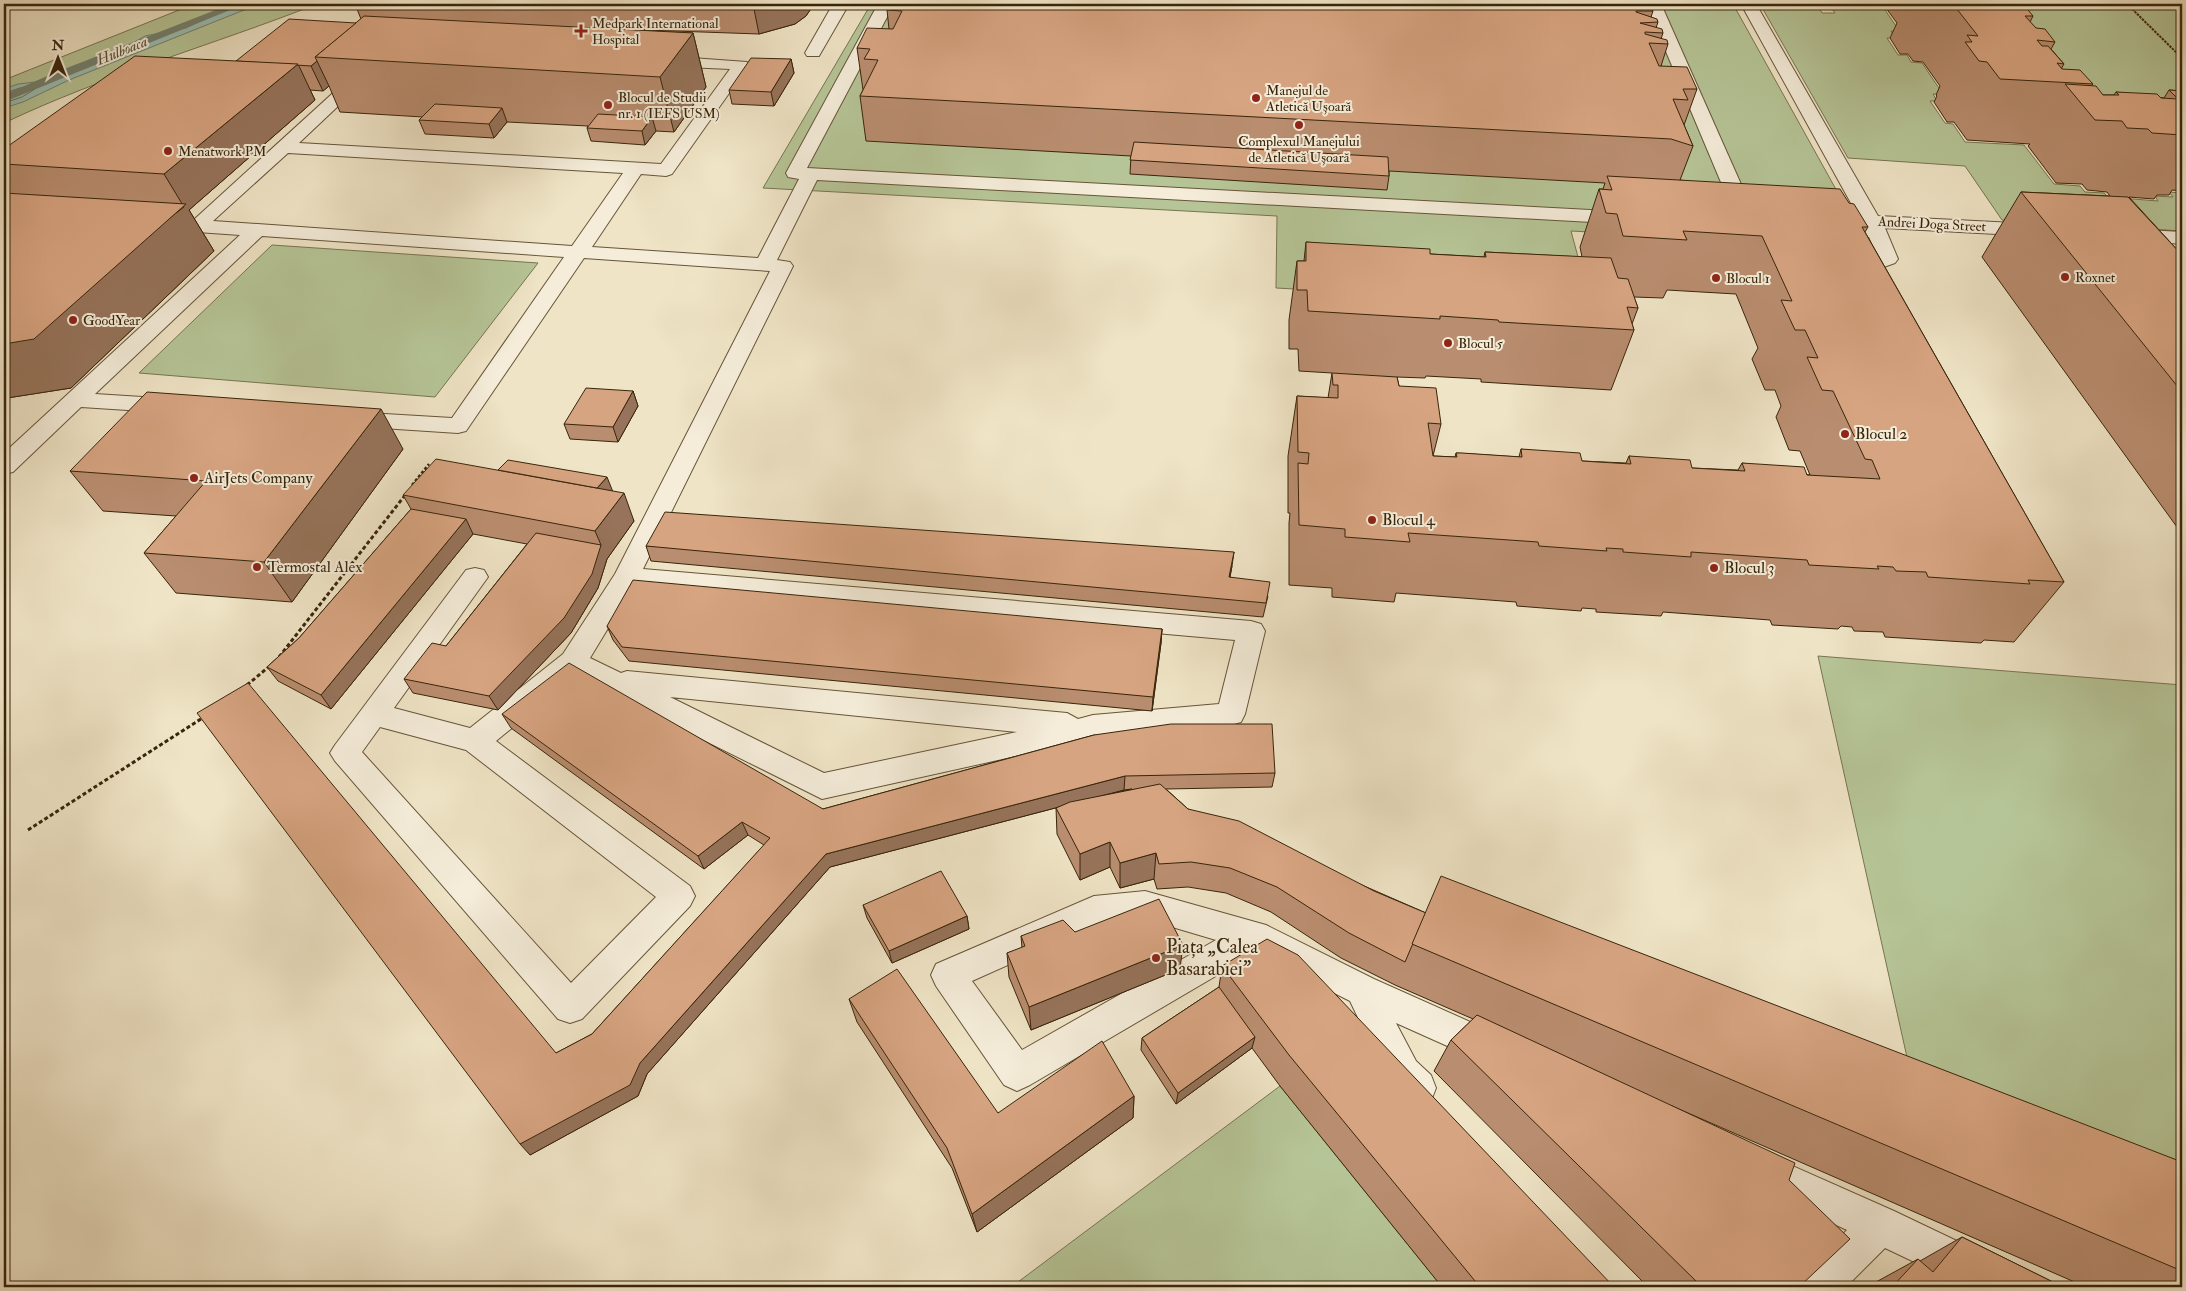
<svg xmlns="http://www.w3.org/2000/svg" width="2186" height="1291" viewBox="0 0 2186 1291" font-family="'IM FELL Double Pica',serif">
  <rect width="100%" height="100%" fill="#efe4c6"/>
  <filter id="stains"><feTurbulence type="fractalNoise" baseFrequency=".004" numOctaves="4"/><feColorMatrix values="0 0 0 0 .2 0 0 0 0 .09 0 0 0 0 .02 0 0 0 .5 -.17"/></filter>
  <radialGradient id="worn" r=".72"><stop offset=".6" stop-color="#630" stop-opacity="0"/><stop offset="1" stop-color="#630" stop-opacity=".3"/></radialGradient>
  <!-- green -->
  <g fill="#b6c597" stroke="#777550">
    <path d="M194 4H317C213 45 105 75 4 123V80Z"/>
    <path d="M871 4H1733L1868 247 1571 231 1591 305 1276 288 1277 216 763 188Z"/>
    <path d="M1760 4H1817L1822 13H1835L1829 4H1881L1900 32 1891 31 1895 38H1887L1898 55H1907L1911 62 1922 63 1943 94H1933L1937 101H1930L1945 123 1953 124 1965 142 2024 145 2054 184 2080 186 2085 192 2104 193 2108 197 2158 201 2155 196 2173 197 2169 192 2182 193V231L2002 220 1965 166 1848 158Z"/>
    <path d="M1997 4H2181L2182 127 2102 116Z"/>
    <path d="M272 245 538 263 435 397 139 373Z"/>
    <path d="M1818 656 2182 685V1216L1918 1107Z"/>
    <path d="M1280 1086 1442 1287H1015L1014 1285Z"/>
  </g>
  <!-- water -->
  <path fill="#9abfb4" stroke="#738170" d="M235 4H259L69 80 23 102 4 108V89L18 84 44 81 84 66 124 48 145 36 186 28Z"/>
  <g fill="none" stroke-linecap="round" stroke-linejoin="round">
    <!-- shore -->
    <path stroke="#69725f" stroke-width="1" d="M4 94C14 90 25 84 35 89L22 97 4 103"/>
    <!-- stream -->
    <path fill="#738170" fill-rule="evenodd" d="M231 4H245L4 102V95L54 73Z"/>
    <!-- minor casing -->
    <g stroke="#665539" stroke-width="2">
      <g id="minor">
        <path d="M833 4H849L819 56H807L805 53Z"/>
        <path d="M878 4H894L807 168 1628 212 1635 214 1638 218 1635 222 1628 224 817 180 777 260 790 262 793 266 643 569 1251 621 1261 624 1265 631 1245 714 1241 722 1231 725 1093 739 822 799 575 676 496 741 690 886 695 896 690 906 582 1019 570 1023 558 1019 335 761 330 753 335 745 466 570 475 568 484 570 488 577 394 708 470 728 563 654 615 574 770 271 584 258 466 431 458 433 351 426 343 424 339 419 343 414 351 412 452 418 564 257 262 236 95 394 174 399 182 401 185 406 182 411 174 413 81 407 13 472 4 474V453L240 235 197 232 190 230 187 226 356 72H368L370 76 299 143 661 164 730 69 664 66 658 64 656 61 658 58 664 56 747 62 749 65 672 174 666 176 641 174 592 247 758 258 799 179 788 177 786 173ZM288 153 623 173 572 246 213 221ZM633 587 1235 640 1219 704 1093 715 1078 719 1067 713 627 671 621 673 590 658ZM670 697 1017 732 824 773ZM380 727 466 750 656 897 571 983 362 752Z"/>
        <path d="M1646 4H1661L1756 218 1753 222 1746 224 1739 222 1736 218Z"/>
        <path d="M1741 4H1756L1878 216 2036 224 2043 226 2046 230 2043 234 2036 236 1885 228 1898 259 1895 263 1867 273 1869 277 1866 281 1859 283 1852 281 1845 270 1848 266 1877 256 1869 237 1821 233 1818 229 1821 225 1828 223 1863 225Z"/>
        <path d="M2129 229 2182 232V244L2122 239 2119 235 2122 231Z"/>
        <path d="M1145 891 1266 925 1374 979 1504 1037 1510 1049 1504 1061 1492 1066 1396 1023 1416 1061 1431 1075 1436 1088 1431 1101 1418 1106 1405 1101 1390 1085 1350 1001 1255 953 1030 1085 1017 1091 1004 1085 936 986 931 975 936 964 1094 896ZM1145 919 1216 940 1022 1050 972 981 1097 925Z"/>
        <path d="M1761 1152 1894 1211 2024 1273 2030 1287H1967L1885 1248 1846 1287H1798L1804 1273 1847 1230 1748 1184 1742 1171 1748 1158Z"/>
      </g>
    </g>
    <!-- path-far2 -->
    <path stroke="#38250a" stroke-width="2" stroke-dasharray="2.5 1" stroke-linecap="butt" d="M2127 4 2182 58"/>
    <!-- path-far1 -->
    <path stroke="#38250a" stroke-width="2.5" stroke-dasharray="3 2" stroke-linecap="butt" d="M412 485 429 464"/>
    <!-- path -->
    <g stroke="#38250a" stroke-width="3" stroke-dasharray="4 2.5" stroke-linecap="butt">
      <path d="M279 657 406 494"/>
      <path d="M247 685 271 665"/>
      <path d="M28 830 204 717"/>
    </g>
    <!-- minor -->
    <use href="#minor" fill="#f5edda" fill-rule="evenodd"/>
  </g>
  <!-- wall -->
  <g fill="#b98d6f" stroke="#38250a" fill-rule="evenodd">
    <path d="M355 4H814L806 16 795 24 759 34 588 28 693 33 706 87 674 132 656 131 645 145 591 141 587 128 588 126 507 122 494 138 425 134 419 120 423 117 340 112 329 86 323 91 310 90 315 100 189 210 214 251 71 388 7 398H4V193H5L4 191V149L236 61 356 23 361 19Z"/>
    <path d="M893 4H1647V6L1653 11 1651 17 1658 22 1656 28 1663 33 1661 39 1668 44 1661 66 1697 89 1684 125 1693 146 1680 180 1849 203 1868 227 1865 232 2064 582 2014 642 1984 640 1981 643 1885 637 1883 632 1854 631 1852 627 1841 626 1838 629 1772 625 1770 620 1663 612 1661 616 1596 612V609L1582 608 1581 611 1517 606 1516 602 1396 593 1394 602 1332 597V588L1289 585V523L1290 513H1288V456L1297 396 1328 398 1332 373 1299 371 1298 349H1289V320L1297 261H1304L1306 242 1430 254 1484 257 1485 252 1582 257 1580 247 1599 189H1603L1605 183 1389 171V176L1387 190 1130 174 1131 156 866 141 860 96 863 90 857 48 889 29 887 10 894 5ZM1667 290 1736 294 1758 348 1752 359 1765 390H1775L1781 406 1776 417 1789 450 1800 451 1810 475 1742 463 1738 470 1692 468 1629 456 1626 463 1582 461 1521 449 1519 457 1456 453 1455 457 1433 456 1441 424 1399 386 1397 377 1425 378 1426 376 1481 379V382L1611 390 1634 330 1632 324 1638 308 1634 297 1663 298Z"/>
    <path d="M1883 4H2007L2033 16 2030 22 2036 28 2055 42 2051 49 2064 64 2061 69H2062L2093 84 2091 86 2103 95H2114L2116 92 2164 98 2169 90 2182 91V191L2172 190 2169 195H2157L2154 199 2129 197 2182 255V534L1982 257 2021 192 2110 196 2107 192 2087 190 2082 184 2056 183 2028 146 2030 144 1967 140 1954 122H1947L1934 102 1937 96 1936 95 1940 86 1923 62 1913 61 1908 54H1900L1890 38 1897 23Z"/>
    <path d="M791 59 794 73 774 106 732 104 729 90Z"/>
    <path d="M633 391 638 406 618 442 570 439 564 424Z"/>
    <path d="M403 449 292 602 176 593 144 553 176 516 103 511 70 471Z"/>
    <path d="M612 491 634 521 607 559 598 588 571 633 498 710 413 693 404 679 446 646 527 544 473 534 331 709 278 681 267 667 299 638 411 509 403 495Z"/>
    <path d="M646 546 1232 566 1230 577 1268 596 1263 617 651 561Z"/>
    <path d="M607 626 1162 629 1161 643 1152 711 629 661 613 640Z"/>
    <path d="M502 714 823 809 1094 735 1275 773 1272 787 1166 789 1188 809 1426 913 2182 1162V1287H2086L1672 1106 1789 1180 1799 1287H1648L1434 1071 1451 1040 1473 1019 1395 985 1341 958 1271 912 1226 893 1188 887 1157 889 1154 879 1120 888 1110 867 1080 880 1057 834 1056 808 1059 807 830 867 647 1074 638 1096 530 1155 556 1053 592 1034 764 845 748 835 704 869 511 728ZM1132 789 1099 796 1124 790Z"/>
    <path d="M863 905 967 916 969 929 892 963 867 918Z"/>
    <path d="M1075 932 1180 969 1031 1030 1009 977 1007 953 1022 948 1021 936Z"/>
    <path d="M1222 966 1614 1287H1442L1280 1086 1252 1048 1176 1104 1141 1050 1142 1038 1219 987Z"/>
    <path d="M849 999 998 1113 1134 1096 1133 1118 977 1232 952 1168 857 1022Z"/>
    <path d="M1962 1237 2063 1287H1871L1876 1282 1918 1259 1920 1261Z"/>
  </g>
  <!-- shaded-wall -->
  <g fill="#96735a" stroke="#38250a">
    <path d="M753 4H814L806 16 795 24 759 34Z"/>
    <path d="M693 33 706 87 674 132 660 77Z"/>
    <path d="M791 59 794 73 774 106 771 92Z"/>
    <path d="M317 61 329 86 323 91 311 66Z"/>
    <path d="M298 64 315 100 189 210 214 251 71 388 7 398 4 395V344L184 207 164 174Z"/>
    <path d="M502 108 507 122 494 138 489 124Z"/>
    <path d="M652 117 656 131 645 145 642 131Z"/>
    <path d="M633 391 638 406 618 442 613 427Z"/>
    <path d="M381 409 403 449 292 602 264 562Z"/>
    <path d="M607 477 613 492 588 499Z"/>
    <path d="M624 493 634 521 607 559 598 588 571 633 498 710 489 696 601 545 595 531Z"/>
    <path d="M466 519 473 534 331 709 321 695Z"/>
    <path d="M1234 552 1232 566 1227 592 1229 577Z"/>
    <path d="M1162 629 1161 643 1152 711 1153 697Z"/>
    <path d="M1125 776 1124 790 830 867 647 1074 638 1096 530 1155 520 1144 640 1063 826 854Z"/>
    <path d="M742 822 748 835 704 869 698 856Z"/>
    <path d="M1110 842V867L1080 880V854Z"/>
    <path d="M1156 853 1154 879 1120 888V863Z"/>
    <path d="M967 916 969 929 892 963 889 951Z"/>
    <path d="M1183 945 1180 969 1031 1030 1029 1007Z"/>
    <path d="M1255 1037 1252 1048 1176 1104 1178 1093Z"/>
    <path d="M1134 1096 1133 1118 977 1232 972 1214Z"/>
  </g>
  <!-- building -->
  <g fill="#d7a481" stroke="#38250a">
    <path d="M898 4H1639L1651 8 1653 11H1636V12L1657 19 1658 22 1640 23 1662 29 1663 33 1645 32V34L1667 40 1668 44 1649 43 1659 66 1687 67 1697 89H1683L1688 100 1673 99 1693 146 1671 139 860 96 878 60 864 59 870 49 857 48 867 28 893 29 902 11 887 10 889 7Z"/>
    <path d="M1953 4H2007L2024 5 2033 16H2025L2036 28 2045 29 2055 42 2037 40 2042 46H2048L2064 64 2057 63 2062 69 2080 70 2093 84 2000 79 1987 62 1979 61 1965 42H1972L1967 35 1978 36Z"/>
    <path d="M364 16 693 33 660 77 315 57Z"/>
    <path d="M289 19 356 23 315 57 317 61 311 66 236 61Z"/>
    <path d="M135 56 298 64 164 174 4 164V149Z"/>
    <path d="M751 58 791 59 771 92 729 90Z"/>
    <path d="M2065 84 2096 86 2103 95H2119L2116 92 2157 94 2161 98 2178 99 2169 90 2182 91V135L2152 133 2148 129 2127 128 2122 121 2095 120Z"/>
    <path d="M435 104 502 108 489 124 419 120Z"/>
    <path d="M598 114 652 117 642 131 587 128Z"/>
    <path d="M1134 142 1388 157 1389 176 1130 160Z"/>
    <path d="M1607 176 1840 189 1849 203 1854 204 1868 227H1862L2064 582 2028 580 2030 584 1928 577 1926 572 1896 571 1893 567 1877 566 1879 569 1809 565 1807 560 1691 552V557L1623 552V549L1606 548 1607 551 1539 546 1538 542 1408 533 1410 542 1345 537V529L1299 525 1298 463 1308 464 1309 453 1298 452 1297 396 1338 398V385H1333L1332 373 1397 377 1399 386 1436 388 1441 424 1428 423 1433 456 1457 457 1456 453H1462L1522 457 1521 449 1580 453 1582 461 1631 464 1629 456 1690 460 1692 468 1745 471 1742 463 1804 467 1807 475 1880 479 1872 460 1865 459 1833 391 1822 390 1807 357 1818 358 1805 330H1795L1781 300 1792 301 1762 236 1683 231 1687 240 1623 236 1617 214 1606 213 1599 189 1612 190Z"/>
    <path d="M2021 192 2128 197 2182 255V392Z"/>
    <path d="M4 193 186 204 34 339 4 344Z"/>
    <path d="M1306 242 1430 249V254L1486 257 1485 252 1611 258 1618 278 1628 279 1638 308 1627 307 1634 330 1499 322 1498 320 1440 316V319L1308 311 1307 290H1297V261H1306Z"/>
    <path d="M586 388 633 391 613 427 564 424Z"/>
    <path d="M147 392 381 409 264 562 144 553 206 481 70 471Z"/>
    <path d="M436 459 624 493 595 531 403 495Z"/>
    <path d="M508 460 607 477 597 488 498 470Z"/>
    <path d="M411 509 466 519 321 695 267 667 299 638Z"/>
    <path d="M665 512 1234 552 1229 577 1270 582 1266 603 646 546Z"/>
    <path d="M536 533 601 545 592 574 564 618 489 696 404 679 432 643 446 646Z"/>
    <path d="M633 580 1162 629 1153 697 622 647 607 626Z"/>
    <path d="M569 663 823 809 1094 735 1171 724H1272L1275 773 1125 776 826 854 640 1063 630 1085 520 1144 197 713 248 683 556 1053 592 1034 770 838 742 822 698 856 502 714Z"/>
    <path d="M1160 784 1188 809 1239 821 1374 891 1426 913 1405 962 1349 933 1277 887 1230 868 1191 862 1159 864 1156 853 1120 863 1110 842 1080 854 1056 808 1070 802Z"/>
    <path d="M941 871 967 916 889 951 863 905Z"/>
    <path d="M1441 876 2182 1162V1271L1412 944Z"/>
    <path d="M1159 899 1183 945 1029 1007 1007 953 1025 946 1021 936 1063 920 1075 932Z"/>
    <path d="M1267 939 1298 955 1614 1287H1480L1289 1055 1222 966Z"/>
    <path d="M897 969 998 1113 1102 1041 1134 1096 972 1214 947 1148 849 999Z"/>
    <path d="M1219 987 1255 1037 1178 1093 1142 1038Z"/>
    <path d="M1477 1015 1795 1163 1789 1180 1850 1239 1799 1287H1702L1451 1040Z"/>
    <path d="M1962 1237 2063 1287H1892L1918 1259 1933 1272Z"/>
  </g>
  <!-- markers -->
  <g fill="#8f2418" stroke="#f5edda" stroke-width="2">
    <path d="M578.5 23.5h5v5h5v5h-5v5h-5v-5h-5v-5h5z"/>
    <circle cx="1256" cy="98" r="5"/>
    <circle cx="608" cy="105" r="5"/>
    <circle cx="1299" cy="125" r="5"/>
    <circle cx="168" cy="151" r="5"/>
    <circle cx="2065" cy="277" r="5"/>
    <circle cx="1716" cy="278" r="5"/>
    <circle cx="73" cy="320" r="5"/>
    <circle cx="1448" cy="343" r="5"/>
    <circle cx="1845" cy="434" r="5"/>
    <circle cx="194" cy="478" r="5"/>
    <circle cx="1372" cy="520" r="5"/>
    <circle cx="257" cy="567" r="5"/>
    <circle cx="1714" cy="568" r="5"/>
    <circle cx="1156" cy="958" r="5"/>
  </g>
  <g text-anchor="middle" dominant-baseline="central" stroke-width="4" stroke-linejoin="round" paint-order="stroke">
    <!-- far-poi labels -->
    <g font-size="14" fill="#38250a" stroke="#f5edda" text-anchor="start">
      <text x="592" y="23">Medpark International<tspan x="592" dy="16">Hospital</tspan></text>
      <text x="1266" y="90">Manejul de<tspan x="1266" dy="16">Atletică Ușoară</tspan></text>
      <text x="618" y="97">Blocul de Studii<tspan x="618" dy="16">nr. 1 (IEFS USM)</tspan></text>
      <text x="1299" y="141" text-anchor="middle">Complexul Manejului<tspan x="1299" dy="16">de Atletică Ușoară</tspan></text>
      <text x="178" y="151">Menatwork PM</text>
      <text x="2075" y="277">Roxnet</text>
      <text x="1726" y="278">Blocul 1</text>
      <text x="83" y="320">GoodYear</text>
      <text x="1458" y="343">Blocul 5</text>
    </g>
    <!-- far-street labels -->
    <g font-size="14" fill="#38250a" stroke="#f5edda">
      <text transform="translate(1932 224) rotate(3)">Andrei Doga Street</text>
    </g>
    <!-- far-water labels -->
    <g font-size="15" font-style="italic" fill="#55533d" stroke="#f5edda">
      <text transform="translate(122 51) rotate(-22)">Hulboaca</text>
    </g>
    <!-- poi labels -->
    <g font-size="16" fill="#38250a" stroke="#f5edda" text-anchor="start">
      <text x="1855" y="434">Blocul 2</text>
      <text x="204" y="478">AirJets Company</text>
      <text x="1382" y="520">Blocul 4</text>
      <text x="267" y="567">Termostal Alex</text>
      <text x="1724" y="568">Blocul 3</text>
    </g>
    <!-- near-poi labels -->
    <g font-size="19" fill="#38250a" stroke="#f5edda" text-anchor="start">
      <text x="1166" y="947">Piața „Calea<tspan x="1166" dy="22">Basarabiei”</tspan></text>
    </g>
  </g>
  <!-- margin -->
  <rect width="2186" height="1291" fill="none" stroke="#efe4c6" stroke-width="20"/>
  <rect x="5" y="5" width="2176" height="1281" fill="none" stroke="#38250a" stroke-width="2.5"/>
  <rect x="10" y="10" width="2166" height="1271" fill="none" stroke="#38250a"/>
  <!-- north arrow -->
  <g transform="translate(58 58)" stroke="#f5edda" stroke-width="4" paint-order="stroke">
  <path d="M0-4L9 19L0 12L-9 19Z" fill="#38250a"/>
  <text y="-8" font-size="14" font-weight="bold" text-anchor="middle" fill="#38250a">N</text>
  </g>
  <rect width="100%" height="100%" filter="url(#stains)"/>
  <rect width="100%" height="100%" fill="url(#worn)"/>
</svg>
